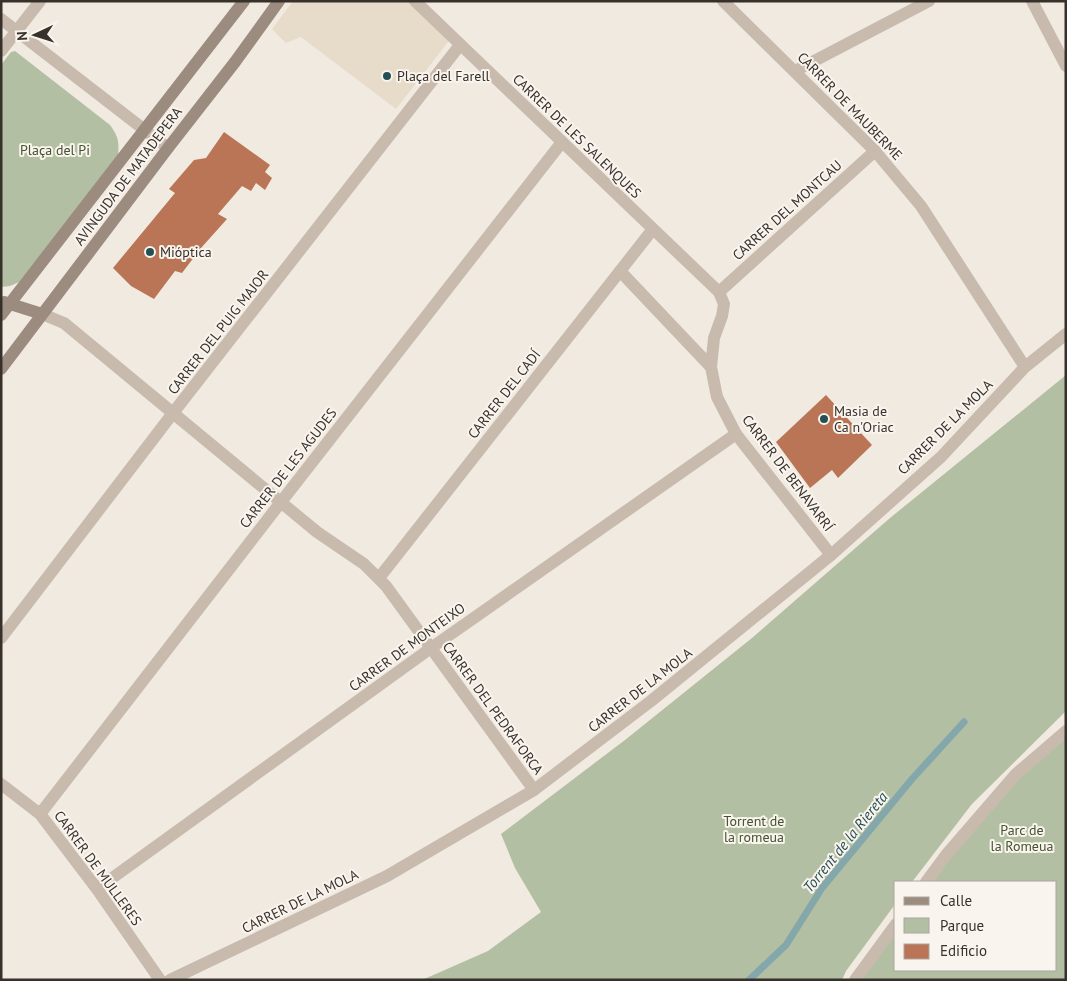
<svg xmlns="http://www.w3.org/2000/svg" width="1067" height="981" viewBox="0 0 1067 981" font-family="'PT Sans',sans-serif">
  <rect width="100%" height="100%" fill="#f1eae1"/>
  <!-- green -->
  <g fill="#b3bfa2">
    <path d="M15 51 110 125C119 137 119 143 118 157L19 282 10 286 1 287V65L11 52Z"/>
    <path d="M1066 375V711L972 804 912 882H896V903L846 971 842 980H422L488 951 541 912 515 868 501 834 625 740 752 638 890 518Z"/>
    <path d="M1066 734V980H856L896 927V970H1056V882H931L1016 774Z"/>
  </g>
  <!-- plaza -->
  <path fill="#e7dcca" d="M293 1H415L452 37 396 109 301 37 286 43 272 29Z"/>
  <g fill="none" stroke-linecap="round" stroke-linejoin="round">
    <!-- stream -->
    <path stroke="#83a7ab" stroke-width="7" d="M749 980 786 945 822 888 912 779 964 722"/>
  </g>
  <!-- building -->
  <g fill="#b97556">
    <path d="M224 132 270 165 265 172 272 178 265 190 256 183 251 191 242 186 218 214 227 219 201 248 182 273 175 271 154 299 131 286 113 268 175 193 169 189 194 160 206 158Z"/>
    <path d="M826 395 872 445 838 478 832 470 810 488 776 442Z"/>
  </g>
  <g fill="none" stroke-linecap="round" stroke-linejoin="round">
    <!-- street -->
    <g stroke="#c8bbae" stroke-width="12">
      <path d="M415 1 719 292 724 304 722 316 714 338 711 367 717 397 736 434 831 555"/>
      <path d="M723 1 875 151 921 206 1025 367"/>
      <path d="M1032 1 1066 66"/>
      <path d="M1 19 168 148"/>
      <path d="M1 51 40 1"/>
      <path d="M795 71 929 1"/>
      <path d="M620 271 711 367"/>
      <path d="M719 292 875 151"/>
      <path d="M42 314 64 323 317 532 364 564 386 586 534 790"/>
      <path d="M379 578 653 229"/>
      <path d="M1 638 173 413 460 45"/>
      <path d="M1 784 40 814 97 889 160 980"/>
      <path d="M40 814 281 502 562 142"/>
      <path d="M926 882 946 855 1016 774 1066 731"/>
      <path d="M97 889 431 648 736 434"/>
      <path d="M170 980 387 876 534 790 651 701 831 555 941 457 1025 367 1066 334"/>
      <path d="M855 980 896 924"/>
    </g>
    <!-- secondary -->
    <g stroke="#9c8b7f" stroke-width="12">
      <path d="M4 302 42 314"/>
      <path d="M1 315 244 1"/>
      <path d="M1 369 168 148 235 62 279 1"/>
    </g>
  </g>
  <!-- markers -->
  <g fill="#254f55" stroke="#f9f4ed" stroke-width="2">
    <circle cx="387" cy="76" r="5"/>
    <circle cx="150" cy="252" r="5"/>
    <circle cx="824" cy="419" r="5"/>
  </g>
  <g text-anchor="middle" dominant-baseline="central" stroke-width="4" stroke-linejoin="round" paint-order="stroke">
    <!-- poi labels -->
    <g font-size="14" fill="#37302b" stroke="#f9f4ed" text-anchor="start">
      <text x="397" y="76">Plaça del Farell</text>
      <text x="160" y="252">Mióptica</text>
      <text x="834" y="411">Masia de<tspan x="834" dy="16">Ca n'Oriac</tspan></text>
    </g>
    <!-- street labels -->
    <g font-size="14" fill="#37302b" stroke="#f9f4ed">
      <text transform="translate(850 106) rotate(46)">CARRER DE MAUBERME</text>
      <text transform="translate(577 136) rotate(44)">CARRER DE LES SALENQUES</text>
      <text transform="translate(128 176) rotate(-53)">AVINGUDA DE MATADEPERA</text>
      <text transform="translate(787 210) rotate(-42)">CARRER DEL MONTCAU</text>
      <text transform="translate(218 332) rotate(-52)">CARRER DEL PUIG MAJOR</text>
      <text transform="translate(504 394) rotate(-52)">CARRER DEL CADÍ</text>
      <text transform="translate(945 427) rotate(-45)">CARRER DE LA MOLA</text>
      <text transform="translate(288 468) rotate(-52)">CARRER DE LES AGUDES</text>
      <text transform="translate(788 473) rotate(53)">CARRER DE BENAVARRÍ</text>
      <text transform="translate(407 647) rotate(-36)">CARRER DE MONTEIXO</text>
      <text transform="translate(640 690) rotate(-38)">CARRER DE LA MOLA</text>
      <text transform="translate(493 708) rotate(54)">CARRER DEL PEDRAFORCA</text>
      <text transform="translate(98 868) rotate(54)">CARRER DE MULLERES</text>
      <text transform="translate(300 901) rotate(-26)">CARRER DE LA MOLA</text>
    </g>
    <!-- park labels -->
    <g font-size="14" fill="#455332" stroke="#f9f4ed">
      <text x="55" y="150">Plaça del Pi</text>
      <text x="754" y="821">Torrent de<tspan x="754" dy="16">la romeua</tspan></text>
      <text x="1022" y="830">Parc de<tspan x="1022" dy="16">la Romeua</tspan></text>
    </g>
    <!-- water labels -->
    <g font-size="15" font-style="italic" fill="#254f55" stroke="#f9f4ed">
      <text transform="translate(845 842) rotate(-51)">Torrent de la Riereta</text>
    </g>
  </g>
  <!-- border -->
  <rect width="1067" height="981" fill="none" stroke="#37302b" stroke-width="5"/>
  <!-- legend -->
  <rect x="894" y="881" width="162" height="90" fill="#f9f4ed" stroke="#aba69f"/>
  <rect x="904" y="897" width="25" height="8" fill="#9c8b7f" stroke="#aba69f"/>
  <text x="940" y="906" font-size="15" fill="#37302b">Calle</text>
  <rect x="904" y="918" width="25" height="15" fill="#b3bfa2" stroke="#aba69f"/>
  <text x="940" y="931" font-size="15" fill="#37302b">Parque</text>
  <rect x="904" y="944" width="25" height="15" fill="#b97556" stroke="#aba69f"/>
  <text x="940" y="956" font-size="15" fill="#37302b">Edificio</text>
  <!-- north arrow -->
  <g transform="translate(35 35) rotate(266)" stroke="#f9f4ed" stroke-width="4" paint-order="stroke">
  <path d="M0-4L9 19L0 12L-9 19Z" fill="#37302b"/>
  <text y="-8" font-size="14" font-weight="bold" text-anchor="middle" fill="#37302b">N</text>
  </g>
</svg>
